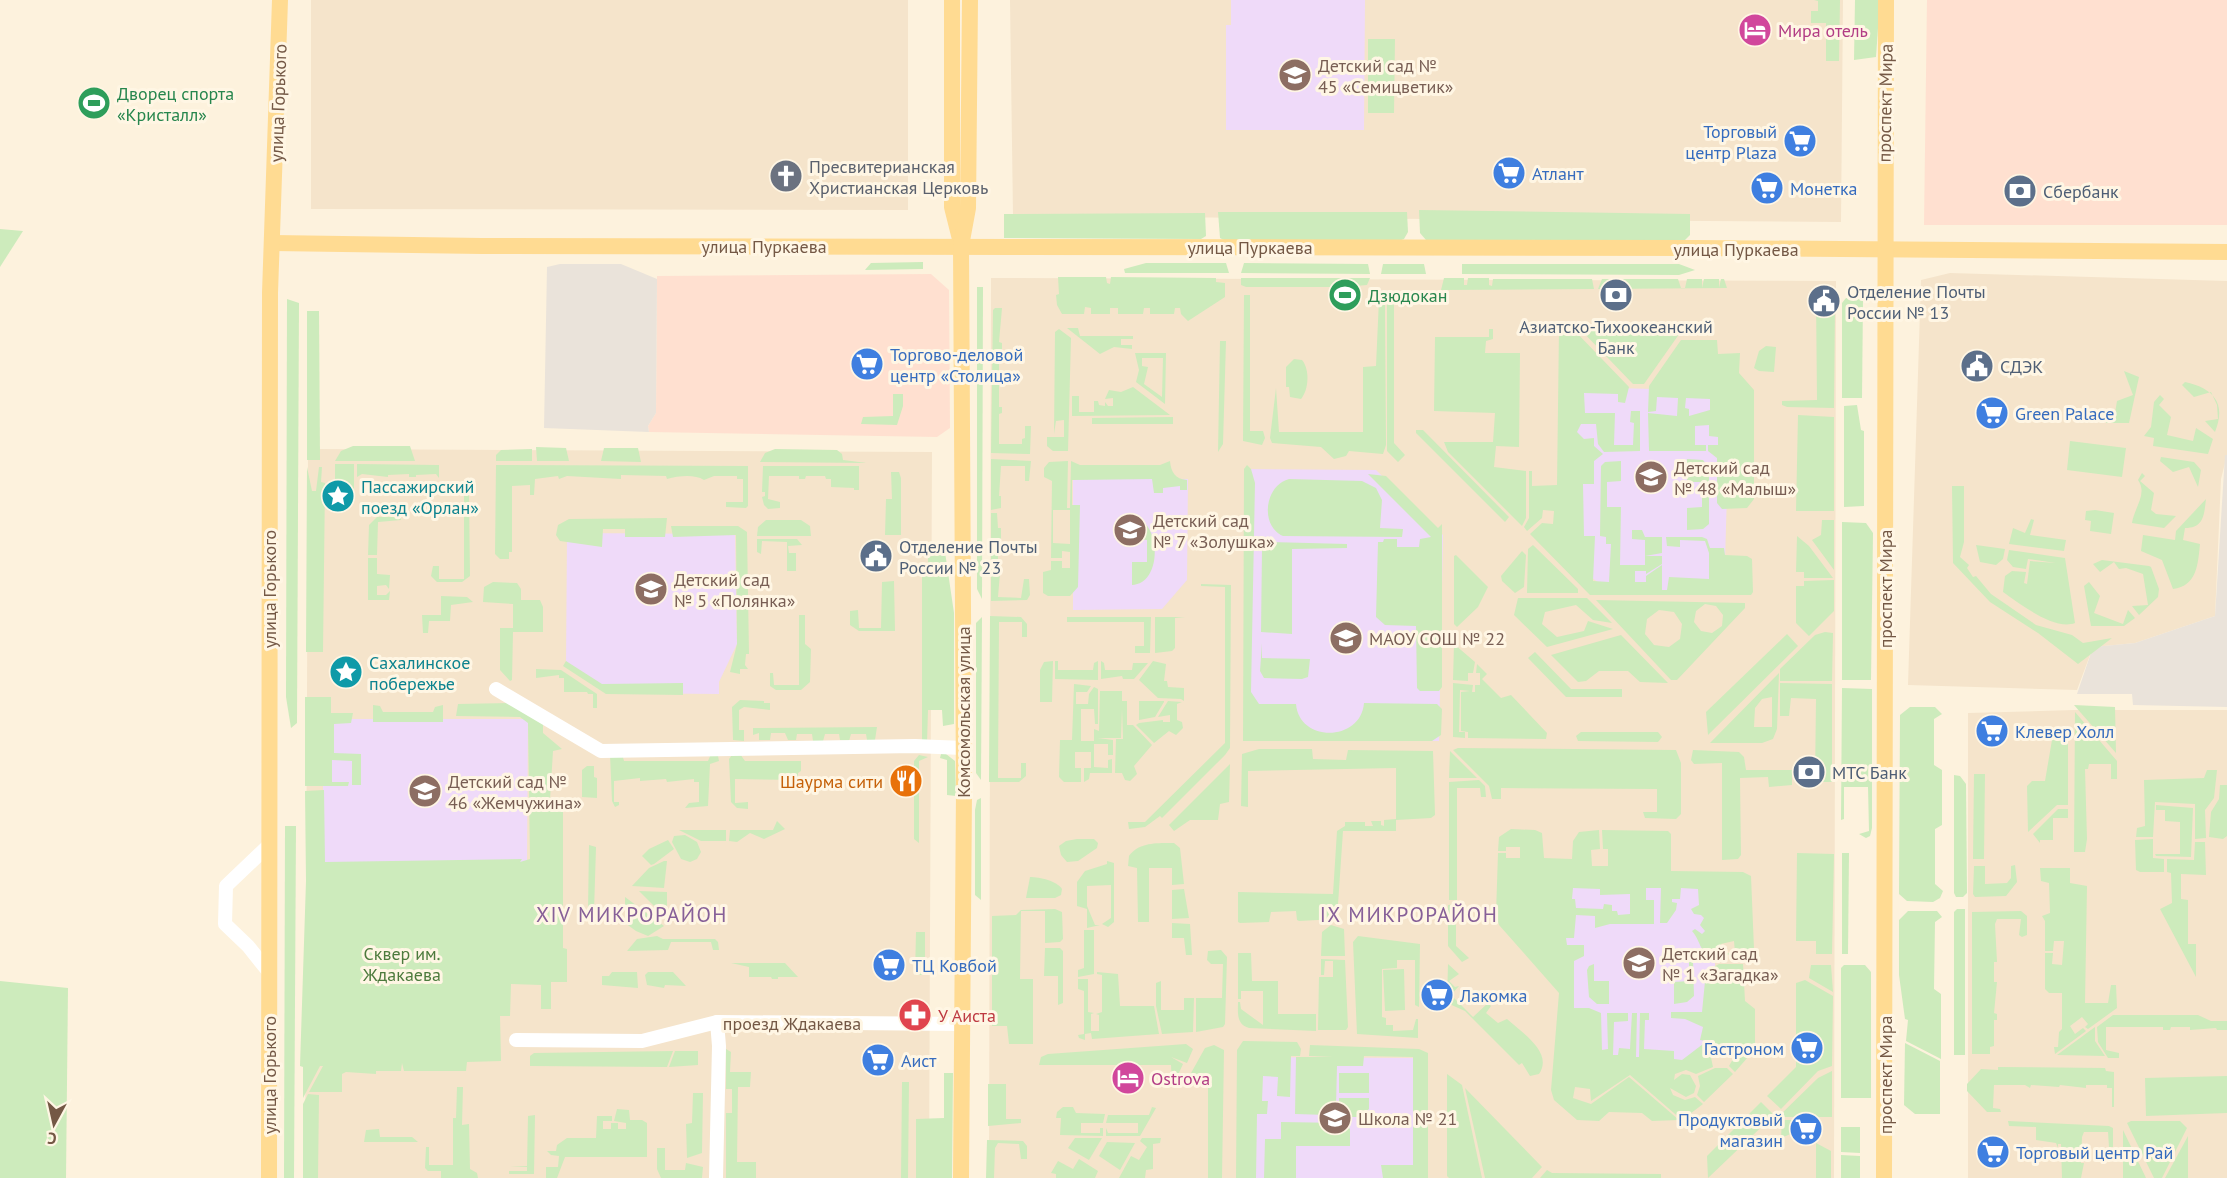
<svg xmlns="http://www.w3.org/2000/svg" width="2227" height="1178" viewBox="0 0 2227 1178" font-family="'PT Sans',sans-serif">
  <rect width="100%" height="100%" fill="#fdf2dd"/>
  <!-- residential -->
  <g fill="#f5e4cb">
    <path d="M311 0H908V210L311 209Z"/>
    <path d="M1010 0H1843L1841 222 1013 216Z"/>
    <path d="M1950 273 2227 281V455L2221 479 2215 616 2135 643 2093 647 2077 690 1908 685 1921 280Z"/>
    <path d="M991 278 1836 281 1834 1178H989Z"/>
    <path d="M308 449 932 452 929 1178H305Z"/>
    <path d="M2074 710H2227V1178H1968V713Z"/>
  </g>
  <!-- commercial -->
  <g fill="#ffe0d0">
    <path d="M1927 0H2227V225H1924Z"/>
    <path d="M931 274 949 290 950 428 937 437 649 432 648 426 656 413 657 276Z"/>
  </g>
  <!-- industrial -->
  <g fill="#eae3da">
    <path d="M560 264H621L657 279 656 413 648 426 649 432 544 428 547 267Z"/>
    <path d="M2225 455H2227V707L2133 705 2132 694H2077L2093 647 2135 643 2215 616Z"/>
  </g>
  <!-- education -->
  <g fill="#efdaf9">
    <path d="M1231 0H1365L1364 130H1226V25H1231Z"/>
    <path d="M1577 387 1730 391 1724 595 1611 592 1572 563Z"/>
    <path d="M1250 469 1376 470 1443 535 1439 741H1251Z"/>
    <path d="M1073 477 1188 479 1187 580 1162 609 1073 610Z"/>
    <path d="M567 533 735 534 737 644 719 682V694L608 693 566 664Z"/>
    <path d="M323 719H528L527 862H323Z"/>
    <path d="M1563 884 1715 885V1041L1685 1065 1562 1064Z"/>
    <path d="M1245 1057 1425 1058V1178H1245Z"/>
  </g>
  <!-- green -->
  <g fill="#cdebbc" fill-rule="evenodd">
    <path d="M1814 0H1840L1839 61H1826V23H1811V11H1818V1Z"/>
    <path d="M1855 0H1880L1876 57 1854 60Z"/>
    <path d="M1368 39H1395L1394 113H1368Z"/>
    <path d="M1419 210 1690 214V235L1685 240H1426L1420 233Z"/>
    <path d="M1218 212H1407L1408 232 1404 239 1399 241H1226L1220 238Z"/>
    <path d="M1205 213 1206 236 1201 239 1004 238V214Z"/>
    <path d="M0 229 23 231 0 267Z"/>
    <path d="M923 262V269L865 270 871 263Z"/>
    <path d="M1146 263H1226L1229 273H1125L1124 269Z"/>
    <path d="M1244 263 1368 264 1370 274 1241 273Z"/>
    <path d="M1383 264H1424L1426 274H1381Z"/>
    <path d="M1462 264H1679L1695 270 1679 275 1462 274Z"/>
    <path d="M1058 277H1106L1107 283 1110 284 1111 277 1216 278V282L1225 283V297L1188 321 1181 314 1180 308H1175L1174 314H1150V308H1144L1143 314H1118V308H1110V314H1091V308L1085 307 1084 314H1062L1057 305 1056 295 1059 294Z"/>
    <path d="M1241 278H1370L1367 285 1345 287 1343 283H1336L1334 287H1246L1241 285Z"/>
    <path d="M1444 278H1464V285H1467L1468 278H1489V285L1492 286 1493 279H1592L1594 289 1441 290Z"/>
    <path d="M1602 279H1678L1681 288H1685L1687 279H1702V288L1704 279H1719V288L1721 279H1724L1727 288 1598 289Z"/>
    <path d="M977 287H983L982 599 977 589Z"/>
    <path d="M1244 295H1250V431H1263L1265 438 1262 445 1243 441Z"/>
    <path d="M1816 297H1826L1835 303 1834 408 1787 407 1782 405V401L1817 400Z"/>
    <path d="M1846 298 1863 299 1862 398H1842V303Z"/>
    <path d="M287 299 299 303 297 723 291 728 286 697Z"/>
    <path d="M1379 299 1385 300V316L1386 445 1383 454 1349 451 1346 456 1334 459 1321 447 1272 443 1270 438 1276 388 1279 432H1363V367L1376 366Z"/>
    <path d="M1387 299H1394V443L1405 455 1398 462 1387 451Z"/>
    <path d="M995 308H1002L999 342 1002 343V355H999V374L1002 375V386H999V407H1002V413L999 414V444H1022V439L1025 438V426H1031L1030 454 991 453 993 310Z"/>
    <path d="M307 311H319L320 460H307Z"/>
    <path d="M1067 328H1078L1080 336H1133V339H1121V345H1132V349L1114 347 1100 354Z"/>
    <path d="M1559 328H1572L1629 387 1625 403 1618 402V394L1584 393 1585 413H1615L1614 445H1633L1634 423 1630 422 1631 411H1640V451L1604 452 1598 444 1596 424H1581L1577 432 1584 439 1594 438V446L1603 454 1594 461V484H1583L1584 536H1595L1593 581 1609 582 1611 544H1606V537L1600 536 1601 466 1605 462 1621 461V481L1607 482V507H1621L1620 565H1645V540L1632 539V530H1642L1645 537H1662V553L1645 556H1662V564L1646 574V571H1635V582H1646V576L1662 565V590H1667L1669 577 1709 579V553L1705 541 1680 540V547L1667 546 1666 537H1702L1707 539 1710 548H1724L1725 555 1747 556 1752 559 1753 592 1751 595H1590L1530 534 1542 523 1553 524 1554 511 1543 510 1542 518 1527 531 1524 527 1529 518V471H1532V486L1557 485Z"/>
    <path d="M1579 328H1678L1682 330 1644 384H1633Z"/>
    <path d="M1059 329 1071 338 1068 451H1053L1047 446V437H1064V420L1056 421 1054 434 1055 332Z"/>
    <path d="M1489 329H1493V339L1486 341 1485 353H1520L1519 447 1496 446 1494 467 1526 471V518L1522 526 1448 452 1444 442H1493L1495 413 1434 411 1435 337H1489Z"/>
    <path d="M1681 340H1717L1718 354 1740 353 1739 373 1754 390V499L1747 508 1722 509 1717 503V458L1708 451V445H1718V437L1709 436V425L1695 426V445H1706V451H1649L1648 413 1677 416 1678 398 1657 397 1656 411 1648 412 1649 386ZM1686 398 1710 399V410L1689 416V409L1685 408Z"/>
    <path d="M1220 341H1226L1223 444 1218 452Z"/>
    <path d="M1766 346 1776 347 1774 372 1759 371 1754 368 1759 351Z"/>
    <path d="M1135 353H1166L1165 404 1136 382 1139 370ZM1142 358H1163L1162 397 1144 384 1148 367 1142 366Z"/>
    <path d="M1294 359 1302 360C1310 369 1309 390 1301 399L1290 397 1289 387H1286V367Z"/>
    <path d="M2124 371 2139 377 2129 423H2106L2107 418 2114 419 2117 401 2133 395Z"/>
    <path d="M2185 382C2213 388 2227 403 2215 432L2205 421 2218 419 2217 405 2211 392 2194 397 2182 385Z"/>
    <path d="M1133 387 1170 415 1072 416V396H1079V412H1094V401H1098L1099 405 1105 406V402L1108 406H1113V398L1105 399 1109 390 1121 392Z"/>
    <path d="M893 394H903V406L897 425 861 424 863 417 893 416Z"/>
    <path d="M2160 395 2164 399 2159 405 2171 417 2167 435 2193 441 2196 428 2213 439 2208 454 2153 446 2154 438 2144 436 2151 427 2154 402Z"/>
    <path d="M1857 405 1861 430 1864 431V506L1844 507V406Z"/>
    <path d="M1798 415 1834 417V511H1796Z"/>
    <path d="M1173 417V424H1092V418Z"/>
    <path d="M1416 430H1423L1509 517 1505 522 1416 433Z"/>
    <path d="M2070 441 2126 448 2122 477 2067 470Z"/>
    <path d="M353 446H410L415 461H335L341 451Z"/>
    <path d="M536 447 566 448 569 461H537Z"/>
    <path d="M604 448H638L641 462 601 461Z"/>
    <path d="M532 449V461H496V455L501 450Z"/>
    <path d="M775 449 837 450 842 454 843 460 867 463 760 462 765 453Z"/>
    <path d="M2161 457 2194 462 2201 470 2198 487 2189 467 2173 472 2160 461Z"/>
    <path d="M991 459 1031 461 1029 481H1025V466H1001L999 496H1001V508L991 510Z"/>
    <path d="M1687 459 1703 460 1709 468V524L1703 529 1687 530V508L1702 507V482H1687Z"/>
    <path d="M1068 461 1067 508H1070L1071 461 1080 465H1160L1170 461C1171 472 1175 479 1187 480V490H1180V486L1163 488V493H1154L1152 479 1072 480V505H1080L1078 587 1070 596H1048L1043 593V572L1051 570V561H1062V568H1070V552L1062 551V558H1051L1052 481 1044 477V468L1049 462ZM1053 510H1070V544L1053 543Z"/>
    <rect x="335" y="464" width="19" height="29"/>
    <path d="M357 464 439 465V478L436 474 416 475V477H409V474L388 475V477L362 474 357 477Z"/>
    <path d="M496 465 748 466V506L746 508 726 507V502H743V479H737V476H714L704 480C694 474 679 476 667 479L666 476 621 475V479L567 476 559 479 558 476 535 479 534 495H530V485L512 486V552H509V559H500L495 554Z"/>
    <path d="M1247 465 1251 469 1255 483 1251 692 1259 704H1296C1299 743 1361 742 1364 703L1437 704 1442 709 1441 735 1432 741H1243L1244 469Z"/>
    <path d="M763 466H859V490H854V488L831 487V479H826L825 476H806L805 479H799V476H769L768 499 780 502V508L768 509 764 505 762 497 765 496V492H762Z"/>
    <path d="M307 467 312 491H316L319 467H322L321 482 325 483 323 652H306Z"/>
    <path d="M891 472H899L901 478V535H885L886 499H892Z"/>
    <path d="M2142 473 2145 476 2140 481 2154 493 2151 510 2156 514 2176 516 2164 528 2132 523C2134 508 2148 494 2138 480Z"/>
    <path d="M1368 474 1386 476 1438 528 1442 524V687L1439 691H1420L1417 688 1416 626 1385 625 1376 617 1378 542H1383L1384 539H1397V547H1419L1420 539 1431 537Z"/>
    <path d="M1289 479 1362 481 1376 488 1382 500 1380 528 1403 529 1402 537 1283 536C1260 526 1264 486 1289 479Z"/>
    <path d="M1952 486H1964V542L1960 557 1969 565 1967 568 1973 577 1976 576 1991 594 2036 625 2072 635 2083 643 2112 638 2078 664 2038 633 1990 602 1953 563Z"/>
    <path d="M469 494 470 576 462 582H437L431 576 433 566H439V579H464V495Z"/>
    <path d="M2206 499C2204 515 2204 528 2185 528L2183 540 2200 544C2198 564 2197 586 2173 589L2162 560 2141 551 2143 535 2175 540 2176 531Z"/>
    <path d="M2095 510 2114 513 2111 534 2090 531 2091 521 2085 520 2086 511Z"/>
    <path d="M991 513H997L998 528H1001V541H998V560L1001 561 998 597 1021 598 1024 579H1029L1030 595 1027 600 991 601Z"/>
    <path d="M1132 516C1162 521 1163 584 1132 585V562H1147V540L1132 539Z"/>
    <path d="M377 517H401V520L378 522 377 555H368L369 525Z"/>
    <path d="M667 518 665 537H625V529H603L602 547 560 541 556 535 558 525 569 519Z"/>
    <path d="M2031 519 2034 520 2030 535 2066 540 2064 551 2009 544 2013 528 2025 533Z"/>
    <path d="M766 520H801L810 526 811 536H757L758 527Z"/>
    <path d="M1822 520H1834V570L1812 540 1821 535Z"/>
    <path d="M1842 522 1866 523 1873 533 1871 680H1842Z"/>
    <path d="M671 526H738L747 532 749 654H746L745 665 748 669H740V674L730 672 737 644 736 535 673 537Z"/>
    <path d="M1797 536 1809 546 1833 578H1804V572H1796Z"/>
    <path d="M757 539H797L802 545 788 546 789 553H796V571H787V542L762 541 761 554 757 552Z"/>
    <path d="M1269 542 1347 544V548L1292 549V634L1261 632 1262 549Z"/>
    <path d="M1533 545 1578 589V593H1527L1528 549Z"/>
    <path d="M1976 545 2005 549 2003 559 1996 565 1980 562Z"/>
    <path d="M2009 550 2065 558 2075 623C2054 631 2019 603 2003 592L2005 576 2012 571 2026 572 2024 583 2027 584 2030 561 2056 563 2028 559 2026 569 2013 567 2007 560Z"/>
    <path d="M1522 551 1526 555 1524 587 1515 593 1502 581 1501 576Z"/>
    <path d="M937 552H945L954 613V724L943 726 942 710H928L927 743H922V574L928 573V558Z"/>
    <path d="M1456 555 1488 587 1478 607 1457 627 1454 624V556Z"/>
    <path d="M368 558H377V574L390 575 389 589 386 585 377 586V595H386L390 591 389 600H368Z"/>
    <path d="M2102 560 2149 566 2151 567 2159 589 2158 597 2139 615 2132 606 2148 605 2143 574 2126 568 2119 569 2114 562 2100 572 2093 564Z"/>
    <path d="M1834 580V611L1809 636 1796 623V586H1804V581Z"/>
    <path d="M894 581 895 631H859L850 625V611L858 610 859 628H881L882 582Z"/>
    <path d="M493 582 517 583 521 589V600H540L543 607V632H513L512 680 510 681 500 670V628H513V604L483 602 484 587Z"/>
    <path d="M2089 582 2100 596 2094 613 2123 624 2128 610 2135 618 2124 626H2091L2084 586Z"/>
    <path d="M1201 584 1231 585 1230 748 1225 755 1162 818 1160 816 1145 827 1129 829 1128 822H1145L1225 743V587L1201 586Z"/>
    <path d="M441 596 467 597 473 602 451 605 450 621H429L428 633H423L422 615H441Z"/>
    <path d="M1518 598H1587L1612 623 1593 620 1576 605 1545 612 1542 624 1557 637 1584 631 1588 621 1613 629 1547 647 1514 615Z"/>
    <path d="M1596 600 1745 603V608L1677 680H1671ZM1705 604 1716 606 1723 615 1722 626 1712 633 1701 631 1694 622 1696 611ZM1659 610 1674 612 1682 624 1680 639 1669 647 1654 645 1645 634 1647 619Z"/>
    <path d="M799 615H805V644L811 649 810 682 801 690H776L770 686V673H773L774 685H799Z"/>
    <path d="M990 616 1021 617 1027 624V637H1022V622H999L998 778H1021V763H1026V776L1019 782H989Z"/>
    <path d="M982 617 981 780 976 773V623Z"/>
    <path d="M1067 617H1151L1150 653H1135V646H1144V622H1067Z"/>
    <path d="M1155 617H1185L1175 618V648L1172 651 1155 653Z"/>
    <path d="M1825 632 1833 633 1832 681H1780V669L1815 635Z"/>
    <path d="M1787 634 1798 646 1708 735 1706 712Z"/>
    <path d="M1621 635 1668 683 1640 682 1628 671H1599L1586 681 1578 682 1551 655Z"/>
    <path d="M1262 643V658L1310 659 1308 677 1302 679 1264 678 1260 671Z"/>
    <path d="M1454 644 1475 662 1473 673H1468V681L1453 680Z"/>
    <path d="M1535 652 1571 689H1622V697H1566L1528 658Z"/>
    <path d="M566 661 602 684 683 683V695L606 694 563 666Z"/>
    <path d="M1053 661 1052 702H1040V670L1044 662Z"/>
    <path d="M1055 661H1058V670H1093L1094 663 1098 661V680L1055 679Z"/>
    <path d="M1101 661 1104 663 1105 670H1132L1133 663H1148L1134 679H1123L1122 676 1101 679Z"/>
    <path d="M1153 661 1166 664 1164 681H1167L1168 687 1184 688V701L1181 699 1158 698 1139 680Z"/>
    <path d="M1477 664 1487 674 1482 679 1501 698 1511 695 1547 733 1546 739 1468 738V732L1461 731V692L1470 691 1460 690 1459 732H1465V738L1453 737V683L1473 685 1472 692H1475V685H1480V673H1476Z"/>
    <path d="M536 669 561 670 597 694V708H593V694H588L587 692H564V678H559V675L536 678Z"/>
    <path d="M1779 673 1777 729 1773 739 1762 743H1710ZM1772 697V727H1754L1755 708 1762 699Z"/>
    <path d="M1780 683 1832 684V782H1815L1816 699 1791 698 1789 716H1780Z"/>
    <path d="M1074 684 1091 686 1087 692H1076V704H1088L1089 694 1094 687 1098 689V724H1095L1094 709H1081V741H1094V729L1099 731 1100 691H1122V701H1127V725H1133L1152 745 1134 766 1137 774 1130 781 1125 780 1122 773H1115L1116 739H1123L1122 709 1121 738H1098L1113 740V755H1108V744H1094V767L1108 768V760L1112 759V773H1090L1089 779 1084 782V768H1091V752H1075V768H1081V782H1064L1059 777 1060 740H1072Z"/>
    <path d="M1842 688 1872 689V828L1870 836 1866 838 1859 834 1869 831 1868 787H1844V819L1841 820Z"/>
    <path d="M305 697H331V713H353L351 723 334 724V753L361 754V785H352V761L332 760V782H349L348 786H305Z"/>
    <path d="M740 700 764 701V703H770V710L744 707 739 710V730H744V741L733 740 732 707Z"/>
    <path d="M1139 701H1164V702L1155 717 1139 720Z"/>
    <path d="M1168 701 1182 702 1177 704V720L1182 722 1183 728 1176 735 1169 731 1154 743 1136 725 1139 723 1163 720V722H1170V715L1158 717Z"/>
    <path d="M514 703 543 723V733L562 749 553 751 550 800H563V948L567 949V982H551V1009H541V985L511 984 510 1016H500L501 1061 467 1062 466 1071H404L402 1063 401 1071H376V1074L346 1072 342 1074V1092H309L323 1066H320L303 1098V1067L300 1066 306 881 305 791 324 790 325 862 522 859 520 862 530 859 528 723 520 717 456 716 458 704Z"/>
    <path d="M373 705 380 706 383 712H433L435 707 443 705V722H373Z"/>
    <path d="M2074 705 2115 707 2116 753Z"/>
    <path d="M1910 707H1935L1942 714 1934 719V765L1942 770V825L1935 829V884L1943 891 1940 898 1933 902 1907 901 1899 894 1900 715Z"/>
    <path d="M2075 712 2117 761V779H2111V764H2089L2088 769H2085L2087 839 2085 852H2074Z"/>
    <path d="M877 727 875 740H867L866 734H851L849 741 840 740 839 734H825L823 741H813L812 734H797L796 740H788L785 733H771L770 740H759V733L753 735V728Z"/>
    <path d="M1581 732H1658L1662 737 1658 742 1578 741 1576 736Z"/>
    <path d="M2052 740 2068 741V805H2057L2028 832 2027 786 2032 781H2045Z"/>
    <path d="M1458 748 1676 750 1681 763V814L1676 819 1645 818 1643 812H1657V789L1501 788V799H1492L1489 786 1453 750Z"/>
    <path d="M1259 749H1312L1313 759 1346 760 1348 750 1433 751 1435 815 1431 818 1396 820V831H1343L1337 919 1299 921 1297 920 1296 911 1271 912 1269 922 1240 923 1238 922V892L1333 894 1337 831 1345 826V822H1365V826H1373L1371 821H1381V825L1384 826V820L1396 819V768L1248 771V807L1241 806 1242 754Z"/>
    <path d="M1693 750 1739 752 1744 757 1746 770H1792V785L1769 787 1768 777 1740 778 1741 855 1738 859 1722 860V763L1694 764 1691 760Z"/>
    <path d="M1450 751 1477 778H1449Z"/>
    <path d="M610 754H622L624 761H708L711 754 718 756 719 761 710 764 708 806 685 808 689 803 699 802V782H694V779L667 782 666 779 640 781V778L614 781V802H619V805L615 807 612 801Z"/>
    <path d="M740 754 745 761H801V771L798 773V780L735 779V803L748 802V809L737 808 731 802 729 759 732 755Z"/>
    <path d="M946 754 955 761 956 796 947 795V760L940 758 941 754Z"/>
    <path d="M919 755 928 757 919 761V843L914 839V761Z"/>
    <path d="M1230 764 1229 802 1220 804 1218 820H1190L1174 831 1169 825Z"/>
    <path d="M587 766H594V777L597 778V798L582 797V770Z"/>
    <path d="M2207 770H2217L2214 798 2205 810 2206 838 2195 839V804L2155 802 2153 837H2136L2137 828 2145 826 2144 780 2204 778Z"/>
    <path d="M1974 774H1985L1984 859H1973Z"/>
    <path d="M1954 775 1960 776 1966 784 1967 893 1963 897H1956L1954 893Z"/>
    <path d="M1479 780 1485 786 1486 797H1481L1480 788H1457V900H1449V782Z"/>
    <path d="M2220 785H2227V836L2223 839 2209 837 2211 812 2219 799Z"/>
    <path d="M981 798V900L975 895V810L977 800Z"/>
    <path d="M2156 805 2193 808 2191 857 2156 856 2155 854H2180V822L2165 821V810H2156Z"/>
    <path d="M2058 809H2068V818H2053V840H2040V843L2033 834Z"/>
    <path d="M777 821 785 829 764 839 750 833 737 842 729 841 730 830H773Z"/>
    <path d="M285 826H296L294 1178H284Z"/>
    <path d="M1511 829 1535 830 1542 833 1544 858 1572 859 1573 841 1579 832 1599 830 1600 849 1591 850 1592 866H1608V849H1603L1602 830 1668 831 1671 834V871L1743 872 1751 876 1754 949 1747 954 1721 955 1723 945 1725 953H1735L1734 941 1721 944 1719 955C1698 956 1703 944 1692 931L1695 929 1702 934 1705 931 1700 925 1704 918 1701 915 1694 914 1691 909 1699 905 1698 889 1681 888 1680 899H1672V902L1677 903 1676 910 1667 923H1660L1661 888H1646V900H1654V924H1610L1595 928V916L1576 915 1574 938H1566L1567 945H1584V956L1574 961V1008H1589L1601 1013 1602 1050 1608 1049 1607 1013H1628V1021L1614 1022 1613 1055H1618L1619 1048 1630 1049 1632 1013H1637L1636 1057H1639L1640 1013H1649V1020H1645L1644 1049 1674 1051V1059L1682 1060 1707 1041 1700 1040 1703 1027 1685 1019 1671 1018V1012H1702L1706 971 1719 964H1743L1745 1001 1755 1009V1049L1735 1072 1729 1066 1733 1059 1732 1052 1720 1046 1710 1053 1713 1067 1696 1074 1686 1070 1675 1074 1674 1080 1682 1074 1690 1075 1696 1086 1694 1093 1686 1097 1670 1088 1673 1095 1685 1100 1695 1097 1703 1104 1682 1120 1630 1075 1591 1101 1590 1089 1575 1087 1573 1098 1591 1104 1629 1077 1679 1120 1652 1121 1642 1113 1609 1112 1599 1121 1577 1120 1554 1100 1551 1090 1559 993 1499 925 1496 914 1498 853H1506V858H1520V847H1506V851H1498L1499 837ZM1573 888 1600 889V895L1630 894V914L1618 915 1617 911H1612V905L1604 904 1603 909 1576 908 1575 899H1572Z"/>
    <path d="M679 830H726V841H701Z"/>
    <path d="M674 836 685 835 697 842 701 852 697 859 690 862 681 859 672 842Z"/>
    <path d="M1077 839H1094L1098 843 1097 848 1078 861 1067 862 1061 855 1059 846 1066 841Z"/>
    <path d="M2153 839V858L2164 859V872H2140L2136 870 2135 840Z"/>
    <path d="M668 840 674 849 654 864 651 865 642 856 649 849Z"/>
    <path d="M2195 842H2205L2206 875 2181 874V899L2188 900V944H2196V977L2160 909 2172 903 2171 873 2167 872V859L2194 860Z"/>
    <path d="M1174 843 1180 848 1184 884 1172 885V868H1149V922H1138L1137 868 1128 866 1129 856C1139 842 1157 843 1174 843Z"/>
    <path d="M589 845 596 847 594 912 588 909Z"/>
    <path d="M1797 853 1834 854 1832 954H1816V941H1796Z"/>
    <path d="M1842 853H1849L1848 954H1842Z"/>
    <path d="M664 861H667L664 888 632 886 649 868Z"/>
    <path d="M1107 861 1114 863V922L1108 927 1102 924 1111 918V885L1087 886V906L1095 925H1100L1087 928V909L1077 906V882L1085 871 1107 864Z"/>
    <path d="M2015 865 2017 882 2006 896 1975 897 1973 894 1974 866H1985V884L2007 883 2011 878V866Z"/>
    <path d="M2040 868H2070V883L2087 886 2085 1003H2108L2111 985H2116L2117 1008 2088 1029 2085 1027 2088 1024 2082 1017 2070 1026 2075 1034 2083 1028 2086 1031 2055 1054 2054 1047H2058L2059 1032 2062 1029V993H2049L2045 989V953H2053L2052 964 2062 965 2064 941H2054L2053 951H2045V921L2042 916 2050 913 2049 883 2041 881Z"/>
    <path d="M1030 877C1040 877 1057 881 1062 889L1061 895 1055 898H1026Z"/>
    <path d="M1184 889 1189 918 1172 919V890Z"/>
    <path d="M639 891 667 892V918H666Z"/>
    <path d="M625 897 664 926 648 936 636 931 625 923Z"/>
    <path d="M1456 904V946L1469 958 1462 962 1448 946V905Z"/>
    <path d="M1055 909 1062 912 1063 939 1060 942 1045 943V911H1021L1020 979H1033V1044H1009L1007 1026H992V916L1016 915 1021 910Z"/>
    <path d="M1957 909H1965V1055H1954V912Z"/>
    <path d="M1908 911H1937L1942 917 1935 922 1934 989 1941 994V1059L1906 1041 1908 1020 1905 1019 1899 975V920Z"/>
    <path d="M1972 912 2021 911 2027 916V935L2022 937 2019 935 2021 919H1997L1995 924 1997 962H1994V982H1997L1994 1013 1997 1014V1020H1994V1046L1990 1047V1054H1972Z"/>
    <path d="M1172 923 1190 924 1192 955H1186L1184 938H1172Z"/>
    <path d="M1331 925 1344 929 1345 956H1321L1322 932Z"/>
    <path d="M1084 930H1094V974L1078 977V970L1084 968Z"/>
    <path d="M916 932H925V975H915Z"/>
    <path d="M657 936 663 939H715L718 942 719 950H713L711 942H671L668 950 627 951 637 939Z"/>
    <path d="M1358 936 1420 944 1419 1007 1415 1005V960H1397V968L1382 969V1017L1386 1018V1025H1393V1031L1413 1030 1416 1019H1418V1038L1357 1034 1353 942Z"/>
    <path d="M1045 948H1060L1063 951V1003L1058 1005V976H1044Z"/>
    <path d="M1221 950 1227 957 1225 1024 1223 1027 1196 1032V998H1222L1223 964H1211L1207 960 1208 951Z"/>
    <path d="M1238 953H1251L1252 981H1278V1014H1316V1031L1249 1028C1236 1024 1238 1013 1238 1002H1240L1241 1009 1263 1025V991H1241V999H1238Z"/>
    <path d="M1321 959 1345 960 1348 1027 1346 1030H1318L1319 977H1333V961H1325L1324 975H1321Z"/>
    <path d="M1689 962H1693L1694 996 1687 1002 1674 1004V982L1689 981Z"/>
    <path d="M731 963H785L798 977H778V979H772L771 977H749V967Z"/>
    <path d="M1448 964 1459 974 1449 981 1455 987 1459 986 1451 995 1473 1017 1488 1003 1491 1006 1486 1013 1498 1023 1507 1019C1521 1032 1554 1052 1539 1074L1530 1076 1522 1063 1519 1065 1465 1011 1447 1003Z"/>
    <path d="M1594 964V981H1609V1004H1597L1589 997 1587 970 1589 966Z"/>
    <path d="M1811 965H1831L1833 992 1809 978Z"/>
    <path d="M1844 965H1865L1871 972V1098H1841V968Z"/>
    <path d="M1404 969 1405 1010 1385 1011 1383 970Z"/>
    <path d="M612 972H637L638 988 602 985V976H609Z"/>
    <path d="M648 972H673L686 986 665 985 664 988 647 985 645 975Z"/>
    <path d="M1097 972 1118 974 1120 1006H1154L1159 1034 1092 1039 1091 1033 1085 1034V1040L1079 1038 1078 1035 1084 1034V991L1078 989V979H1088V1012L1094 1013 1091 1014V1031H1099V1015L1096 1014 1102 1012V975L1097 974Z"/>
    <path d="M1805 980 1833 996 1832 1066 1818 1071 1781 1109 1767 1096 1796 1067V983Z"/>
    <path d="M0 981 68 988 66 1178H0Z"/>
    <path d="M1161 981V1010H1184V998H1194L1193 1032 1162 1034 1156 1006V983Z"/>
    <path d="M2113 1015H2198L2211 1021H2227V1030H2217L2216 1028 2190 1030V1027H2171L2170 1030H2163V1027H2106V1050L2119 1053V1058H2108L2098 1042 2097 1027Z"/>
    <path d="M2095 1027V1041L2105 1056 2057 1055Z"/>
    <path d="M1243 1041 1297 1042 1301 1049 1300 1056H1291L1290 1097 1277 1096 1278 1077 1263 1076 1262 1101H1268L1267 1114H1257L1256 1178H1236L1237 1050Z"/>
    <path d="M1905 1043 1940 1061V1114H1915L1904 1105Z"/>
    <path d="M1186 1044 1193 1049 1187 1063 1171 1057 1183 1064 1172 1088 1171 1065H1039L1041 1057 1048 1054Z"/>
    <path d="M1214 1045 1224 1050 1222 1178H1208V1082H1186L1205 1048Z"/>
    <path d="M1310 1045 1419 1049 1428 1053V1178H1383L1381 1165H1413V1057L1364 1056 1363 1066H1337L1336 1106H1328V1115L1295 1114 1296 1057H1333L1309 1056Z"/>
    <path d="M726 1049 731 1052 730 1072H751L750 1087H738L737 1162H756V1178H726V1113H732V1089H726Z"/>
    <path d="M673 1051 667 1067 530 1066V1056L534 1053Z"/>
    <path d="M675 1051H698V1065L669 1067Z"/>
    <path d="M1998 1067 2105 1068 2106 1071 2114 1072V1107H2112V1088H2107V1085H2086V1088L2060 1085 2059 1087 2031 1085 2030 1088 2025 1085H1994L1993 1108 2000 1109 2001 1112H1987L1967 1091V1084L1981 1069 1998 1070Z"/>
    <path d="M1715 1068H1727L1733 1074 1704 1102 1697 1095 1700 1086 1698 1076Z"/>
    <path d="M1832 1071V1117H1778L1818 1078Z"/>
    <path d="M944 1073H953L952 1178H916V1119L944 1118Z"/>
    <rect x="1339" y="1073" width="30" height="20"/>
    <path d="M1447 1074 1462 1085 1482 1178H1449L1447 1176Z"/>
    <path d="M2227 1076V1113L2146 1116 2145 1078Z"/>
    <path d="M902 1082H909L908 1178H901Z"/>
    <path d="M988 1084H1006V1119H1021V1123L988 1126Z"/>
    <path d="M457 1087H463L462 1125 469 1124 470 1169 477 1173 478 1178H441V1171H428L425 1168 426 1147H429V1165H453V1118H456Z"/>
    <path d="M1465 1088 1542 1167 1532 1178H1485Z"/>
    <path d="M693 1093H703L702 1153 687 1158 686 1124 692 1123Z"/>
    <path d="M308 1094 319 1095 318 1178H303V1104Z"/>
    <path d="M1339 1098H1369V1109L1360 1117H1339Z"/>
    <path d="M1761 1102 1774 1115 1708 1178 1707 1156Z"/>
    <path d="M1063 1107H1073L1076 1113 1105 1114 1103 1123H1081V1133H1100V1128H1103V1136L1060 1135 1061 1118H1056L1057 1112Z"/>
    <path d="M1152 1107 1156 1108 1140 1136H1106V1128L1108 1133H1138V1123H1106L1108 1115H1149Z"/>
    <path d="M617 1109 629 1110 630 1120H642L647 1123V1157H565L557 1178H546V1167H558L559 1156 551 1155 547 1151H556L557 1145 567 1138H596L597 1116H612V1121H603V1129H611V1123H618V1129H626V1123L614 1121Z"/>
    <path d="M535 1115 534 1174H509V1171H527V1167H510L527 1166 528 1116Z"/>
    <path d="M1782 1120H1813L1817 1123 1781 1138Z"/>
    <path d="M2008 1121 2109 1126 2113 1128V1147H2109L2108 1132H2084L2082 1137 2081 1163H2084L2081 1178H2062L2061 1144H2058V1148L2056 1143 2036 1140V1127L2009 1126Z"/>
    <path d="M2131 1121H2180L2187 1128 2162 1178H2154L2127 1123Z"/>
    <path d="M1281 1122 1344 1123 1350 1129V1146H1296V1178H1264L1265 1139H1281Z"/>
    <path d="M1841 1127H1860V1153L1841 1152Z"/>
    <path d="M379 1129 380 1137H412L418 1142H364L366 1130Z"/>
    <path d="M2123 1130 2146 1178H2123Z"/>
    <path d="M2188 1136V1178H2165Z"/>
    <path d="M1075 1138H1102L1089 1160 1068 1148Z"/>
    <path d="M1142 1138H1161L1160 1143 1153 1144V1169L1146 1170 1145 1178H1119L1131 1156 1139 1160 1147 1147 1140 1141Z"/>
    <path d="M987 1140 1023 1141 1027 1146V1159H1021L1019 1144 998 1143 995 1148 994 1178H986Z"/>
    <path d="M1107 1142 1135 1143 1120 1170 1099 1156Z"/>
    <path d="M1816 1143 1831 1151V1178H1816Z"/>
    <path d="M657 1148H665V1170H685L686 1163 703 1167 702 1178H661L657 1169Z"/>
    <path d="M1841 1155 1860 1156V1178H1841Z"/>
    <path d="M1079 1159 1098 1171 1095 1178H1056V1174L1051 1173 1058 1161 1073 1169Z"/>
    <path d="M1547 1170 1552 1173 1661 1174V1178H1540Z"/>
  </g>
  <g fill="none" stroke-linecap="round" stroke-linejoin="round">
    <!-- minor -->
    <g stroke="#fff" stroke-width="14">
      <path d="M496 689 601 751 915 746 963 748"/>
      <path d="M268 846 226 886 225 924 248 946 268 971"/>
      <path d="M516 1040 642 1041 717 1022 962 1024"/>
      <path d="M716 1178 719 1046 717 1022"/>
    </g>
    <!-- major -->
    <g stroke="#ffdb92" stroke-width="16">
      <path d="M952 0V207L960 239"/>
      <path d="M273 243 482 246 1695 248 2227 252"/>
      <path d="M269 1178 270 293 280 0"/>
      <path d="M961 1178 964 790 961 246 968 208 970 0"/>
      <path d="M1884 1178 1886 0"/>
    </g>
  </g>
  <!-- icons -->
  <defs>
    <g id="hotel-disc" transform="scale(1.725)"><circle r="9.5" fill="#d1479c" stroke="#fff6e4"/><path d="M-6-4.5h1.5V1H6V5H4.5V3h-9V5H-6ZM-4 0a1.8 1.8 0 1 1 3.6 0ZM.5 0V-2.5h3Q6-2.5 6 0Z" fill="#fff"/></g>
    <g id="school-disc" transform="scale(1.725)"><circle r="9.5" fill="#8d6e63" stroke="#fff6e4"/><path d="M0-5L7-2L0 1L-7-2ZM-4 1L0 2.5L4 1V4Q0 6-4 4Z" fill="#fff"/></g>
    <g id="stadium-disc" transform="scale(1.725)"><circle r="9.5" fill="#2e9e5b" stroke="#fff6e4"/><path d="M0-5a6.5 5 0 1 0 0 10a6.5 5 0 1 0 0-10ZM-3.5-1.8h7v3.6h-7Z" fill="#fff"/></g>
    <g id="supermarket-disc" transform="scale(1.725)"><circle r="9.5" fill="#3f7fe0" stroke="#fff6e4"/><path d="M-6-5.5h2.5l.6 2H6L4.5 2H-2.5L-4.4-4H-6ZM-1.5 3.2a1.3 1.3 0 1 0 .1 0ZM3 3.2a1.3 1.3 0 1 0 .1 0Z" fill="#fff"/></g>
    <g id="church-disc" transform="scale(1.725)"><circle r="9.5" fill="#6b7280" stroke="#fff6e4"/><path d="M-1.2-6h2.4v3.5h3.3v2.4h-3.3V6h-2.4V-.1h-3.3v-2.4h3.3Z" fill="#fff"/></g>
    <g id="bank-disc" transform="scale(1.725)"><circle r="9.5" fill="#5c6f8a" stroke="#fff6e4"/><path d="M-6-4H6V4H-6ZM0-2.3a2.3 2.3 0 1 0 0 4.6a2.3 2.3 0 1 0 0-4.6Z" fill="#fff"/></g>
    <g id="civic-disc" transform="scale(1.725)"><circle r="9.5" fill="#5c6f8a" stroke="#fff6e4"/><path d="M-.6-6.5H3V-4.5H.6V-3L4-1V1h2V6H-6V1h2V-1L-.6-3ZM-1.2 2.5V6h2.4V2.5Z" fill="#fff"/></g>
    <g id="sight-disc" transform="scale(1.725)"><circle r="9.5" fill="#0f9aa8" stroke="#fff6e4"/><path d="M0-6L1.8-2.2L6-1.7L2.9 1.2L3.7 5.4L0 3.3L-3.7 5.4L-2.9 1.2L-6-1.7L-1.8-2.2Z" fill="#fff"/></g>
    <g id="restaurant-disc" transform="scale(1.725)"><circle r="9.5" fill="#e8710a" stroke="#fff6e4"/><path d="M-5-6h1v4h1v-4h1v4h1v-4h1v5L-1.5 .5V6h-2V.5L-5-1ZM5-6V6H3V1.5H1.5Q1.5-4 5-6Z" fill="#fff"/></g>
    <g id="pharmacy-disc" transform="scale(1.725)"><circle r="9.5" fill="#e0444e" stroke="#fff6e4"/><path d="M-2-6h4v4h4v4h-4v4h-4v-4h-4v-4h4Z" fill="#fff"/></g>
  </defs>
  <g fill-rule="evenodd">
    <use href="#hotel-disc" x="1755" y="30"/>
    <use href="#school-disc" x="1295" y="75"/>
    <use href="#stadium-disc" x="94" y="103"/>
    <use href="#supermarket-disc" x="1800" y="141"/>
    <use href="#supermarket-disc" x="1509" y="173"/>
    <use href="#church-disc" x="786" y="176"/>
    <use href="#supermarket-disc" x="1767" y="188"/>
    <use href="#bank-disc" x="2020" y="191"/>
    <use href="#stadium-disc" x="1345" y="295"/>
    <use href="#bank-disc" x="1616" y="295"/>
    <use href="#civic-disc" x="1824" y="301"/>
    <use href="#supermarket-disc" x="867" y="364"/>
    <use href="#civic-disc" x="1977" y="366"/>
    <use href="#supermarket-disc" x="1992" y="413"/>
    <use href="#school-disc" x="1651" y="477"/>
    <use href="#sight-disc" x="338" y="496"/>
    <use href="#school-disc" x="1130" y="530"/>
    <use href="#civic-disc" x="876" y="556"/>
    <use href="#school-disc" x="651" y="589"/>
    <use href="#school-disc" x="1346" y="638"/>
    <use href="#sight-disc" x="346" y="672"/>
    <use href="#supermarket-disc" x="1992" y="731"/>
    <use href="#bank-disc" x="1809" y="772"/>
    <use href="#restaurant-disc" x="906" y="781"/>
    <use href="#school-disc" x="425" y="791"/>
    <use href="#school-disc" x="1639" y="963"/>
    <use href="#supermarket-disc" x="889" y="965"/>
    <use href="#supermarket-disc" x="1437" y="995"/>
    <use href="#pharmacy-disc" x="915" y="1015"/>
    <use href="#supermarket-disc" x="1807" y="1048"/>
    <use href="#supermarket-disc" x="878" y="1060"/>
    <use href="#hotel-disc" x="1128" y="1078"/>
    <use href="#school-disc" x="1335" y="1118"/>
    <use href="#supermarket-disc" x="1806" y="1129"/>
    <use href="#supermarket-disc" x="1993" y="1152"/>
  </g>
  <g text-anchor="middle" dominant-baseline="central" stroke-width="6" stroke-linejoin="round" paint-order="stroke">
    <!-- hotel labels -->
    <g font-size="18" fill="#b23c85" stroke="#fff6e4" text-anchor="start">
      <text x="1778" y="30">Мира отель</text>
      <text x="1151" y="1078">Ostrova</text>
    </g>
    <!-- education labels -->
    <g font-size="18" fill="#785e54" stroke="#fff6e4" text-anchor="start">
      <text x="1318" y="65">Детский сад №<tspan x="1318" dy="21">45 «Семицветик»</tspan></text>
      <text x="1674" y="467">Детский сад<tspan x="1674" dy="21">№ 48 «Малыш»</tspan></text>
      <text x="1153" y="520">Детский сад<tspan x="1153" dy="21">№ 7 «Золушка»</tspan></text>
      <text x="674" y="579">Детский сад<tspan x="674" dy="21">№ 5 «Полянка»</tspan></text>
      <text x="1369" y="638">МАОУ СОШ № 22</text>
      <text x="448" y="781">Детский сад №<tspan x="448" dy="21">46 «Жемчужина»</tspan></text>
      <text x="1662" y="953">Детский сад<tspan x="1662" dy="21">№ 1 «Загадка»</tspan></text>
      <text x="1358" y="1118">Школа № 21</text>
    </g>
    <!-- leisure labels -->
    <g font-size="18" fill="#27864d" stroke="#fff6e4" text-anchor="start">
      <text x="117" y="93">Дворец спорта<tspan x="117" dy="21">«Кристалл»</tspan></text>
      <text x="1368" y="295">Дзюдокан</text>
    </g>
    <!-- street labels -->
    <g font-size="18" fill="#745845" stroke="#fff6e4">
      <text transform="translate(278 103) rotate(-88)">улица Горького</text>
      <text transform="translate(1885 103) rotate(-89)">проспект Мира</text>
      <text x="764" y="246">улица Пуркаева</text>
      <text x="1250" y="247">улица Пуркаева</text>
      <text x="1736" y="249">улица Пуркаева</text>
      <text transform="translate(269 589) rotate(-90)">улица Горького</text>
      <text transform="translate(1885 589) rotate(-90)">проспект Мира</text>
      <text transform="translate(963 712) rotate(-90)">Комсомольская улица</text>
      <text x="792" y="1023">проезд Ждакаева</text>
      <text transform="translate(269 1075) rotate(-90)">улица Горького</text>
      <text transform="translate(1885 1075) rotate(-90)">проспект Мира</text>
    </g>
    <!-- shop labels -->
    <g font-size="18" fill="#366cbe" stroke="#fff6e4" text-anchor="start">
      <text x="1777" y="131" text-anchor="end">Торговый<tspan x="1777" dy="21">центр Plaza</tspan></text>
      <text x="1532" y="173">Атлант</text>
      <text x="1790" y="188">Монетка</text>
      <text x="890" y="354">Торгово-деловой<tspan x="890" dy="21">центр «Столица»</tspan></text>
      <text x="2015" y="413">Green Palace</text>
      <text x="2015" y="731">Клевер Холл</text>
      <text x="912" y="965">ТЦ Ковбой</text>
      <text x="1460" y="995">Лакомка</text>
      <text x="1784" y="1048" text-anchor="end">Гастроном</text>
      <text x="901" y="1060">Аист</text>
      <text x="1783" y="1119" text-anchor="end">Продуктовый<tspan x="1783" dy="21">магазин</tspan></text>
      <text x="2016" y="1152">Торговый центр Рай</text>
    </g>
    <!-- worship labels -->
    <g font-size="18" fill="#5b616d" stroke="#fff6e4" text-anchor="start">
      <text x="809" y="166">Пресвитерианская<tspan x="809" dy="21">Христианская Церковь</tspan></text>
    </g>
    <!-- service labels -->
    <g font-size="18" fill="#4e5e75" stroke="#fff6e4" text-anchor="start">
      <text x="2043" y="191">Сбербанк</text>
      <text x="1847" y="291">Отделение Почты<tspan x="1847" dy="21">России № 13</tspan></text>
      <text x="1616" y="326" text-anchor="middle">Азиатско-Тихоокеанский<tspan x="1616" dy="21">Банк</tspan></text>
      <text x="2000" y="366">СДЭК</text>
      <text x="899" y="546">Отделение Почты<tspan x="899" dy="21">России № 23</tspan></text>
      <text x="1832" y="772">МТС Банк</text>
    </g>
    <!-- culture labels -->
    <g font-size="18" fill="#0d838f" stroke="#fff6e4" text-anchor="start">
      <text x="361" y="486">Пассажирский<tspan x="361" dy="21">поезд «Орлан»</tspan></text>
      <text x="369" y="662">Сахалинское<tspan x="369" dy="21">побережье</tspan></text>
    </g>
    <!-- food labels -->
    <g font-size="18" fill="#c56008" stroke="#fff6e4" text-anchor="end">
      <text x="883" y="781">Шаурма сити</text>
    </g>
    <!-- park labels -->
    <g font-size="18" fill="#4c7a3c" stroke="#fff6e4">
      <text x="402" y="953">Сквер им.<tspan x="402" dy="21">Ждакаева</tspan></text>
    </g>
    <!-- health labels -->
    <g font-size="18" fill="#be3a42" stroke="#fff6e4" text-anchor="start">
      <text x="938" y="1015">У Аиста</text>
    </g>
    <!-- quarter labels -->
    <g font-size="21" letter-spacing="1.5" fill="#876098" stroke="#fff6e4">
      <text x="632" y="914">XIV МИКРОРАЙОН</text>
      <text x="1409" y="914">IX МИКРОРАЙОН</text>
    </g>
  </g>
  <!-- north arrow -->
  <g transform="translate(54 1124) rotate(188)" stroke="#fff6e4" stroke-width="4.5" paint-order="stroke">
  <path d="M0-4.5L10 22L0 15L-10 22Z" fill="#745845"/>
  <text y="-9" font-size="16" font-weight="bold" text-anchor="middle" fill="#745845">С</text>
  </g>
</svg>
